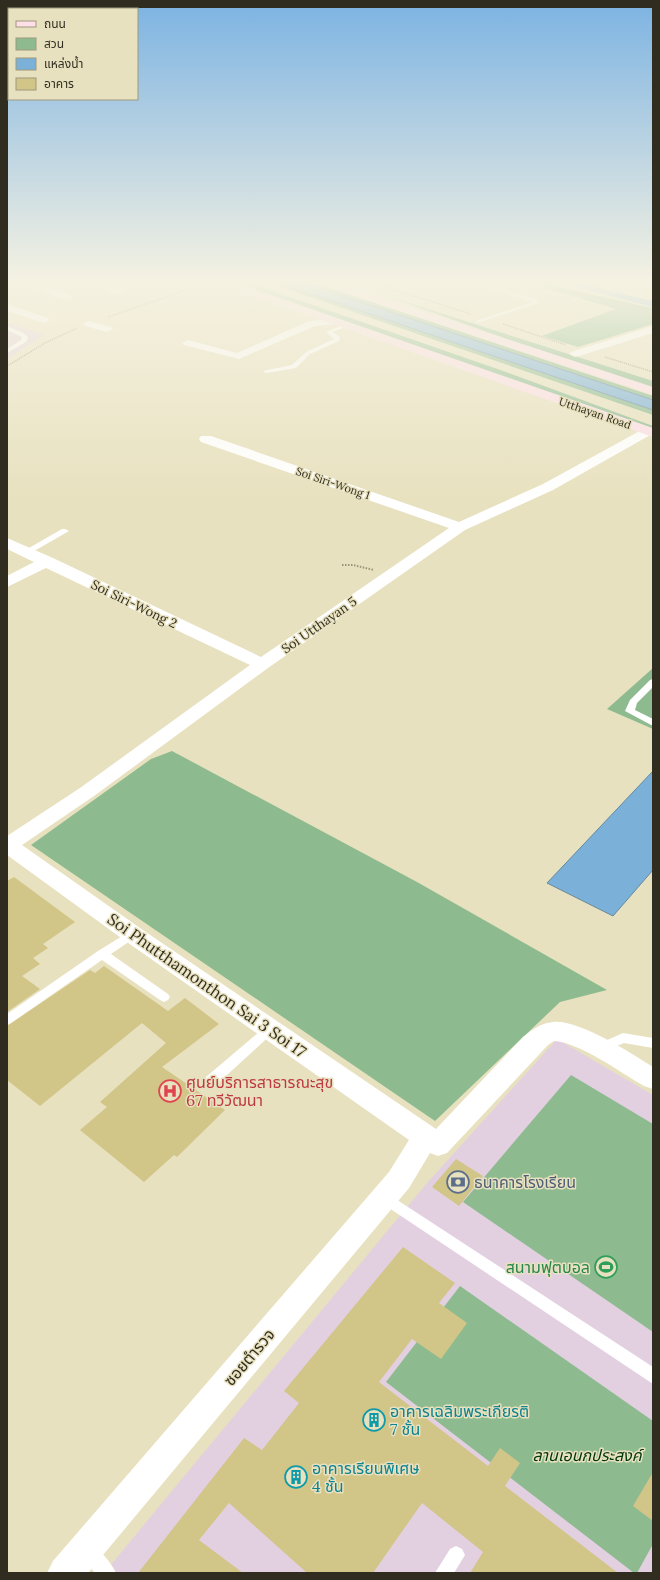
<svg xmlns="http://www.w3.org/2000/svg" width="660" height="1580" viewBox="0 0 660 1580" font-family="Lora,'Noto Sans Thai',serif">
  <rect width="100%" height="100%" fill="#e8e1bf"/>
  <!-- education -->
  <g fill="#e2d0e1">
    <path d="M7 322 44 335 7 359Z"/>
    <path d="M557 1039 653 1095V1573H104L427 1183Z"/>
  </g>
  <!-- green -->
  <g fill="#8dbb8f">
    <path d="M227 281H244L506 372 653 426V430Z"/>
    <path d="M263 281H272L653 410V415Z"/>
    <path d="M298 281H309L653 396V400Z"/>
    <path d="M521 281H541L559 287 653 308V324L578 347 542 336 616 309Z"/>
    <path d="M387 296 653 381V388L543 352Z"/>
    <path d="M653 668V729L607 709Z"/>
    <path d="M172 751 417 882 607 990 560 1002 435 1121 31 845 151 759Z"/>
    <path d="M571 1075 653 1124V1332L463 1202Z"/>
    <path d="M460 1286 653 1421V1544L637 1573H634L386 1382Z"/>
  </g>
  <!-- water -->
  <g fill="#7bb1d8" stroke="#6489a1">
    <path d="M272 281H298L653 400V410Z"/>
    <path d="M653 771V870L613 916 547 883Z"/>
  </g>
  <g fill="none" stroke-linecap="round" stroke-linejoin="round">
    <!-- canal -->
    <path fill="#7bb1d8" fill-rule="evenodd" d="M552 281H569L653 301V307Z"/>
  </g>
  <!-- building -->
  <g fill="#d2c588">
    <path d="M14 877 75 922 43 944 48 948 33 958 40 964 22 976 40 989 7 1012V881Z"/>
    <path d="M104 966 168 1011 185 998 219 1024 162 1067 225 1110 177 1157 174 1155 144 1182 80 1130 107 1107 100 1102 166 1043 142 1023 40 1106 7 1080V1026L90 970 95 973Z"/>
    <path d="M456 1159 483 1176 459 1206 432 1187Z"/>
    <path d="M403 1247 455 1283 439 1303 467 1323 441 1359 412 1339 379 1382 488 1466 500 1448 520 1463 505 1486 618 1573H470L483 1552 422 1503 373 1573H307L229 1503 199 1540 243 1573H138L244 1438 262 1450 299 1403 284 1391Z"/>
    <path d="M653 1472V1521L633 1506Z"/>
  </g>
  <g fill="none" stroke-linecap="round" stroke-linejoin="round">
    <!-- path-far1 -->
    <g stroke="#98937a" stroke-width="1.5" stroke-dasharray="1 1" stroke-linecap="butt">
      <path d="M367 281 471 314"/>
      <path d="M534 281 558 289 653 310"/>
      <path d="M108 317 172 295 205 281"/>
      <path d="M503 324 566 345"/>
      <path d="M605 357 653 372"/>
      <path d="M7 366 45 343 77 328"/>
    </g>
    <!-- path -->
    <path stroke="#98937a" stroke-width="2" stroke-dasharray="1.5 1.5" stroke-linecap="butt" d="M342 565H353L374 570"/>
    <!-- lane -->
    <g fill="#fff" fill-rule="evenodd">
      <path d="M470 282 493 286 538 300 539 303 476 323V321L533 302 490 288 468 285Z"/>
      <path d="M344 324 346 325V327L333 332 340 337 339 341 310 354 296 368 266 373 263 371 292 365 306 352 334 339 326 332Z"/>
      <path d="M7 326 23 333 28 337 26 342 7 353V349L21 340 22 337 7 330Z"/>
      <path d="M62 529H65L69 531 29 554H26L22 552Z"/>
      <path d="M653 679V687L637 703 635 710 653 719V726L625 711 630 700 650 680Z"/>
      <path d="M132 930 136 931 138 934 136 937 111 954 168 994 170 997 168 1000 164 1002 160 1000 102 960 11 1023 7 1025V1014L98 951Z"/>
      <path d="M270 1024 274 1026 276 1029 274 1032 216 1085 211 1086 206 1085 205 1081 206 1077 266 1026Z"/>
      <path d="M623 1033 653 1038V1048L624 1043 600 1053 596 1051 594 1048 596 1045Z"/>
      <path d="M385 1192 653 1367V1384L380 1202 378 1198 380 1194Z"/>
      <path d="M88 1543C99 1548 111 1562 116 1573H95L82 1558 79 1552 82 1546Z"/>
      <path d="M456 1546 462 1549 465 1555 454 1573H435L450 1549Z"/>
    </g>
    <!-- street -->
    <g fill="#fff" fill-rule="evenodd">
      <path d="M17 281H32L70 295 71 297 70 299H62Z"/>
      <path d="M90 281H104L124 291 123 293H115Z"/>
      <path d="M623 281H642L653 284V290L624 283Z"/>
      <path d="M7 304 48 318 49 320 44 323 7 311Z"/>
      <path d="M333 319 338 322 337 324 315 326 239 359 184 345 182 343 188 340 237 353 309 321Z"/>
      <path d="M89 321 111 327 113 329 107 332 85 326 83 324 85 322Z"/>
      <path d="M653 326V333L579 356 575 357 569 354 571 352Z"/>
      <path d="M647 427 653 430 652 434 553 490 465 530 268 668 94 796 22 845 140 928 436 1129 523 1037C532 1030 541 1023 553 1022 578 1019 631 1053 653 1067V1089L644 1086C621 1073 579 1042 554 1041L548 1045 447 1153 438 1156 430 1153 409 1188 88 1573H47L53 1561 389 1172 409 1140 124 940 7 855V836L80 788 250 665 46 568 7 587V576L34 562 7 549V538L53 558 261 657 449 528 201 442 199 439 201 436H211L459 522 543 484Z"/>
    </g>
    <!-- secondary -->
    <g fill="#fedee7" fill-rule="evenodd">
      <path d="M215 281H231L653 428V437L216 283Z"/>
      <path d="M314 281H331L653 387V395L315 283Z"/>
    </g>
  </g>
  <!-- sky -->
  <linearGradient id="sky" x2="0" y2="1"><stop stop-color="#7cb3e2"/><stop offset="0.56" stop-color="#f5f2e2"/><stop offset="1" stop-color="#f5f2e2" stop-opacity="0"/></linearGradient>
  <rect width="660" height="502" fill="url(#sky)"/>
  <!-- icons -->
  <defs>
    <g id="hospital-ring" transform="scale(1.15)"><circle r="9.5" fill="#e8e1bf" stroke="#e0444e" stroke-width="1.5"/><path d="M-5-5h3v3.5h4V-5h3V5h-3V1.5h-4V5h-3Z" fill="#e0444e"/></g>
    <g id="bank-ring" transform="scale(1.15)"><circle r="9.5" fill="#e8e1bf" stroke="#5c6f8a" stroke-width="1.5"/><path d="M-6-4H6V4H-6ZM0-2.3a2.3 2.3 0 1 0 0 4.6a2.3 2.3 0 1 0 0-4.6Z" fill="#5c6f8a"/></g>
    <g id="stadium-ring" transform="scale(1.15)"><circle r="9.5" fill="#e8e1bf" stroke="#2e9e5b" stroke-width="1.5"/><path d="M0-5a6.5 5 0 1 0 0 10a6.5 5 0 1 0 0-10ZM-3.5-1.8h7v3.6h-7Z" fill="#2e9e5b"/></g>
    <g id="building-ring" transform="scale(1.15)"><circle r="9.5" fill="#e8e1bf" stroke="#0f9aa8" stroke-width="1.5"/><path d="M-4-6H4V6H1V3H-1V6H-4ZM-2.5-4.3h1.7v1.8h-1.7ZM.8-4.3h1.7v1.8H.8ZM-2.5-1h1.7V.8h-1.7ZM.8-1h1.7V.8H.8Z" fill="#0f9aa8"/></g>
  </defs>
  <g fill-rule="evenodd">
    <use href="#hospital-ring" x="170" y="1091"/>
    <use href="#bank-ring" x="458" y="1182"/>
    <use href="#stadium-ring" x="606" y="1267"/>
    <use href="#building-ring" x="374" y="1420"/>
    <use href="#building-ring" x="296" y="1477"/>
  </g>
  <g text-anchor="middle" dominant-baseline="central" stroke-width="3" stroke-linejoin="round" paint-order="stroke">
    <!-- far-street labels -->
    <g font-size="11" fill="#302d20" stroke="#e8e1bf">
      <text transform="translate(595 413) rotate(19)">Utthayan Road</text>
      <text transform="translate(333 483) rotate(19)">Soi Siri-Wong 1</text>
    </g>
    <!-- street labels -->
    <g font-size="13" fill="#302d20" stroke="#e8e1bf">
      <text transform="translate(134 604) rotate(26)">Soi Siri-Wong 2</text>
      <text transform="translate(319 625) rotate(-35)">Soi Utthayan 5</text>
    </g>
    <!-- near-street labels -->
    <g font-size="16" fill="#302d20" stroke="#e8e1bf">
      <text transform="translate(207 985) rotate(35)">Soi Phutthamonthon Sai 3 Soi 17</text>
      <text transform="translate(249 1357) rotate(-50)">ซอยตำรวจ</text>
    </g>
    <!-- near-health labels -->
    <g font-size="16" fill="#be3a42" stroke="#e8e1bf" text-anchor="start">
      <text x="186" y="1082">ศูนย์บริการสาธารณะสุข<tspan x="186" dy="18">67 ทวีวัฒนา</tspan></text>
    </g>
    <!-- near-service labels -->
    <g font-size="16" fill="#4e5e75" stroke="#e8e1bf" text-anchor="start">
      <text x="474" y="1182">ธนาคารโรงเรียน</text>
    </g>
    <!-- near-leisure labels -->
    <g font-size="16" fill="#27864d" stroke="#e8e1bf" text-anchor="end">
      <text x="590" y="1267">สนามฟุตบอล</text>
    </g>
    <!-- near-culture labels -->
    <g font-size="16" fill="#0d838f" stroke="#e8e1bf" text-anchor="start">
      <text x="390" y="1411">อาคารเฉลิมพระเกียรติ<tspan x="390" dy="18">7 ชั้น</tspan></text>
      <text x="312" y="1468">อาคารเรียนพิเศษ<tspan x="312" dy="18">4 ชั้น</tspan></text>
    </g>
    <!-- near-park labels -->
    <g font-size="16" font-style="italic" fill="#00360b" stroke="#e8e1bf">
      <text x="587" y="1455">ลานเอนกประสงค์</text>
    </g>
  </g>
  <!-- border -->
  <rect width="660" height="1580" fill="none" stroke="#302d20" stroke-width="16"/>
  <!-- legend -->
  <rect x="8" y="8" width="130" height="92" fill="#e8e1bf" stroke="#9e997f"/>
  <rect x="16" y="21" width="20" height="6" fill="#fedee7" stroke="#9e997f"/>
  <text x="44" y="28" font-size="12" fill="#302d20">ถนน</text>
  <rect x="16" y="38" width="20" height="12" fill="#8dbb8f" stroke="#9e997f"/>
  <text x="44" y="48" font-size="12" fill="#302d20">สวน</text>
  <rect x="16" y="58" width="20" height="12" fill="#7bb1d8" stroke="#9e997f"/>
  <text x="44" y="68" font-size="12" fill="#302d20">แหล่งน้ำ</text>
  <rect x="16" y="78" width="20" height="12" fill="#d2c588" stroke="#9e997f"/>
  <text x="44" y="88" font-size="12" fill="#302d20">อาคาร</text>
</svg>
